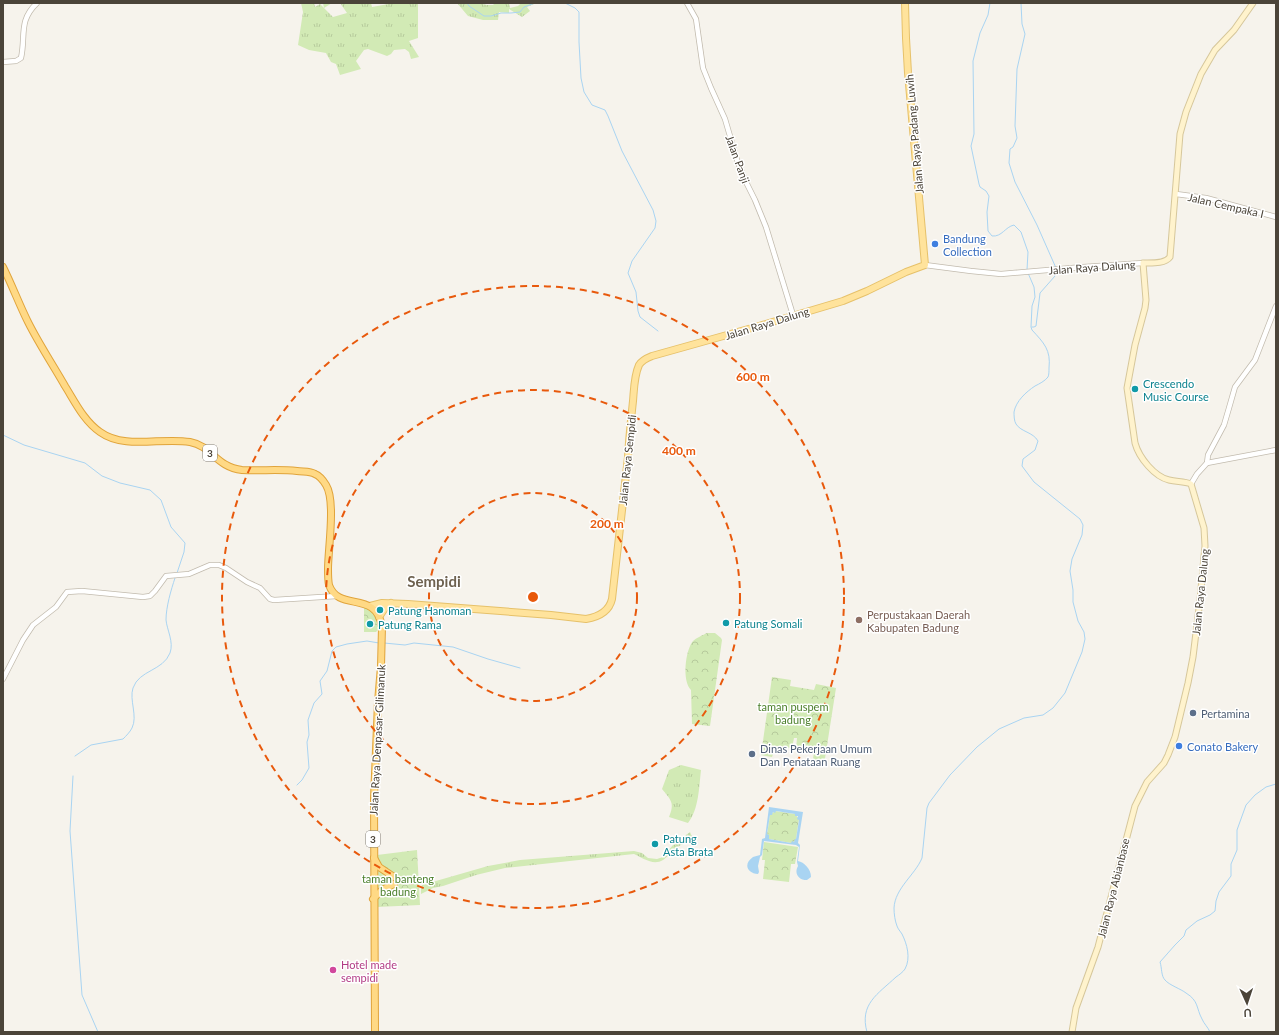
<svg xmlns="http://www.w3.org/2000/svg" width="1279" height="1035" viewBox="0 0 1279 1035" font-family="Lato,sans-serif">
  <defs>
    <pattern id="grass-tufts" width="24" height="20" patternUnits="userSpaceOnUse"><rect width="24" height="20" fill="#d2eab5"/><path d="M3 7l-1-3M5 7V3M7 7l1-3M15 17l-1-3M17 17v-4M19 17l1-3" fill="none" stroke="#b6ca9c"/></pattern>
    <pattern id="park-crowns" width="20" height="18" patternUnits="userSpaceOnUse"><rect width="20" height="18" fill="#d2eab5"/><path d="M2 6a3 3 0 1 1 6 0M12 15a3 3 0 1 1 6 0" fill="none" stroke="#b6ca9c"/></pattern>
  </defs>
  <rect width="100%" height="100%" fill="#f6f3ec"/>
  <!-- grass -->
  <g fill="url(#grass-tufts)">
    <path d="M301 3H314L315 7 320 4 324 8 323 3H332L324 8 333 17 347 13 340 3H371L372 7 394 3H418V38L409 41 419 57 411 59 409 52 405 49 394 50 391 54 387 56 368 49 364 50 356 61 361 69 340 75 336 64 331 62 326 53 309 50 298 45 303 12Z"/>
    <path d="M457 3H478L487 5H493L495 3H509L510 8 518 6 521 3 534 4 527 7 530 11 522 17 509 9V13L499 12 498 20H483L468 16Z"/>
    <path d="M681 765 701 770C699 787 699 809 688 823L669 817C675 803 671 800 662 789L669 770Z"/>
    <path d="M690 832 692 837C687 843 680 845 674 849 670 852 667 858 663 860 653 866 643 858 634 854L505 868 476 875 443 886 433 888 421 894V888L422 885 488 866 520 860 634 851 642 853 648 858 657 859 663 857 673 845Z"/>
  </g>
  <!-- park -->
  <g fill="url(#park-crowns)">
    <path d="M364 607C375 611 378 619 379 629L376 632H364Z"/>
    <path d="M707 633H715L721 638 722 640 710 726 692 724 691 690C682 681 685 651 693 641 696 638 703 635 707 633Z"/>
    <path d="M772 677 791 680 790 686 814 690 816 684 836 688 824 765 814 763 815 759H813L814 752 796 749 797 738H794L792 748 776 746 772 757 761 755Z"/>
    <path d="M775 811 795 814 799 819 796 839 794 842 791 843 769 839 767 835 770 815Z"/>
    <path d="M764 842 798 847 795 864H791L789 882 763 879 765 860H762Z"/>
    <path d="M417 850 420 905 377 907V855Z"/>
  </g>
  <!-- water -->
  <path fill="#a9d4f2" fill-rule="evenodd" d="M769 807 803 812 798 843 800 845 798 861C804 862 811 869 811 877L807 880C798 880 794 873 798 866L797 862 799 847 796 845 764 841 762 855 760 857 758 866 759 872 758 874C747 873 743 864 753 857 755 856 758 856 760 855L762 839 765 838ZM776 811 795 814V816H798L797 819 799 820 796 839H795L794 842 792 841 791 843 769 839V835L767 834 770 815H772L773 812 775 813Z"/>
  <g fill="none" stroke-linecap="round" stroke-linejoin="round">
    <!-- stream -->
    <g stroke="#a9d4f2" stroke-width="1">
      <path d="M467 3 469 6 484 16H491L501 13H511L520 12 524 7 535 3"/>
      <path d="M565 3 575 8 579 12V42L581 78 584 92 592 105 605 110 608 116 622 151 653 210 656 221 655 228 632 261 628 273 636 292 638 311 640 317 658 331"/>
      <path d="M990 3 988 15 980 33 973 61 974 134 971 146 979 184 980 187 986 191 989 196 987 212 988 231 992 236C1002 237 1005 227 1014 225L1021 232 1028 252 1027 270"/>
      <path d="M1021 3 1022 24 1025 34 1017 69 1015 126 1017 138 1013 147 1010 149 1009 163 1015 182 1037 225 1056 268"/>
      <path d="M1032 327H1034L1036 326 1040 293 1055 276V271"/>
      <path d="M3 435 24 445 85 463 102 476 120 483 150 490 161 500 171 527 185 543 184 552 177 573"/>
      <path d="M384 643 405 645 414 643 453 647 488 659 520 668"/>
      <path d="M75 756 91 745 123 739C126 736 130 732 132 728 138 716 129 700 133 688 139 670 163 671 170 653 174 642 167 630 166 620 166 607 171 590 175 578"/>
      <path d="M73 776 70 831 82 995 98 1032"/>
      <path d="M297 785 302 780 309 768 307 742 309 735 308 720 314 703 322 694 320 681 327 671 332 651 336 647 347 644 367 641 379 643"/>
      <path d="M867 1032C859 1004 878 994 896 977 899 975 903 972 905 969 911 958 907 944 902 934 900 931 898 929 897 926 895 921 894 914 894 908 895 888 915 875 922 858L927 808 929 803 950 775 977 747 999 729 1024 718 1043 715 1053 708 1065 693 1082 652 1085 639 1084 632 1078 621 1073 602V590L1070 571 1072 559 1082 535 1083 525 1080 519 1034 482 1022 466 1023 459 1035 450 1038 441C1033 432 1021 432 1016 424 1014 421 1014 415 1014 412 1016 401 1026 392 1035 386 1039 384 1045 381 1048 377 1049 375 1049 371 1049 368 1051 350 1044 343 1032 330L1031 327 1032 306 1035 297 1034 287 1028 273"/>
      <path d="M1210 1032C1208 1027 1204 1024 1202 1019 1196 1008 1199 1001 1186 993 1181 989 1169 985 1165 980 1161 976 1162 968 1160 962L1175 945 1184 936 1186 930 1197 921 1210 915 1215 911 1216 901 1219 892 1231 876V864L1237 850V830L1246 805 1255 795 1266 787 1276 784"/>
    </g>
    <!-- tertiary casing -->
    <g stroke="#c2bbae" stroke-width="6">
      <g id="tertiary">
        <path d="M687 3 696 19 703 68 711 88 725 119 737 160 746 182 755 200 766 227 793 315"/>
        <path d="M3 62 16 61 21 58C26 36 18 21 37 3"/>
        <path d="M1176 194 1206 198 1276 217"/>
        <path d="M925 265 971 271 1001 274 1083 267 1143 263"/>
        <path d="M1207 463 1208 455 1224 425 1229 408 1235 387 1255 360 1276 306"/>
        <path d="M1191 484 1197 474 1207 463 1276 450"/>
        <path d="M3 679 23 640 33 625 56 607 67 592 82 591 143 597 150 596 155 591 166 576 189 574 210 565H219L226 568 247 582 260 588 270 599 274 600 337 596"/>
      </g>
    </g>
    <!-- secondary casing -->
    <g stroke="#d6c79b" stroke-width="7">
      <path id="secondary" d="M1072 1032 1076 1008 1098 947 1135 806 1147 782 1164 763 1168 755 1175 737 1188 683 1193 657 1200 600 1205 546 1204 528 1191 484C1184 481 1177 482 1169 480 1155 477 1139 458 1135 443L1127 388 1135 345 1145 308 1146 300 1143 263C1152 263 1165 264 1170 257L1180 134 1186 112 1201 74 1215 50 1234 30 1253 3"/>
    </g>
    <!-- primary casing -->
    <g stroke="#e6c16a" stroke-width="8">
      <g id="primary">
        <path d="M370 606 382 603 408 604 551 615 586 619C598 617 609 612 612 599L628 457C629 438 631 420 633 401 634 390 634 376 639 365 642 360 647 358 652 356L759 326 843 301 867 291 906 272 925 265 908 73 906 38 905 3"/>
        <path d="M379 617 385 608 391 603"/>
      </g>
    </g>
    <!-- trunk casing -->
    <g stroke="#e0a43c" stroke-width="8">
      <g id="trunk">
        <path d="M3 267C12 285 19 304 28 322 39 344 53 365 65 386 75 402 84 421 100 432 125 450 161 437 190 442 212 446 216 467 242 470 261 471 279 469 297 471 303 472 310 471 315 474 320 476 323 480 326 485 336 501 328 549 328 569 328 574 328 580 329 585 339 613 376 589 382 627L381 666 378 702 374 798 375 1032"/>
        <path d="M374 858 379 867 394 877"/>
        <path d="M373 899 382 890 394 884"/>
      </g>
    </g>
    <!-- tertiary -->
    <use href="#tertiary" stroke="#fff" stroke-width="4.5"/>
    <!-- secondary -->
    <use href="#secondary" stroke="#fff3cd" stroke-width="5"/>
    <!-- primary -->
    <use href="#primary" stroke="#ffe39c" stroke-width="6"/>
    <!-- trunk -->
    <use href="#trunk" stroke="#ffd985" stroke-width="6"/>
  </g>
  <!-- distance rings -->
  <g fill="none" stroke="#e8590c" stroke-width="2" stroke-dasharray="7 5">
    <circle cx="533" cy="597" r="104"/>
    <circle cx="533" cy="597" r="207"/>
    <circle cx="533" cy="597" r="311"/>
  </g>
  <!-- markers -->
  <g fill="#3f7fe0" stroke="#fff" stroke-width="1.5">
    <circle cx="935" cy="244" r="4"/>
    <circle cx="1179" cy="746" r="4"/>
  </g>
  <g fill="#0f9aa8" stroke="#fff" stroke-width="1.5">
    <circle cx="1135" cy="389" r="4"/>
    <circle cx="380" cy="610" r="4"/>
    <circle cx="726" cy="623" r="4"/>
    <circle cx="370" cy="624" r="4"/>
    <circle cx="655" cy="844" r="4"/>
  </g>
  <circle fill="#8d6e63" stroke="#fff" stroke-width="1.5" cx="859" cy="620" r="4"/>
  <g fill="#5c6f8a" stroke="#fff" stroke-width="1.5">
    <circle cx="1193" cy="713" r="4"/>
    <circle cx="752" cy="754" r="4"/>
  </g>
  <circle fill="#d1479c" stroke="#fff" stroke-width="1.5" cx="333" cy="970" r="4"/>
  <g text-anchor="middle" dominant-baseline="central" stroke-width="3" stroke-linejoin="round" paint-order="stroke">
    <!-- shield labels -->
    <g fill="#fff" stroke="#817c74" stroke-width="1">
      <rect x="203" y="445" width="14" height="16" rx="3"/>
      <rect x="366" y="831" width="14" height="16" rx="3"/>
    </g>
    <g font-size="10" font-weight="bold" fill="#4b4439">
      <text x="210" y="453">3</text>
      <text x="373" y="839">3</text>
    </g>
    <!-- street labels -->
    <g font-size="11" fill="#4b4439" stroke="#fff">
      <text transform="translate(914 134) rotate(-95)">Jalan Raya Padang Luwih</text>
      <text transform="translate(738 159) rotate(70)">Jalan Panji</text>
      <text transform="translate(1226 205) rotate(13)">Jalan Cempaka I</text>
      <text transform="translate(1092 267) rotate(-4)">Jalan Raya Dalung</text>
      <text transform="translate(767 323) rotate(-17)">Jalan Raya Dalung</text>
      <text transform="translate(627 460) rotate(-84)">Jalan Raya Sempidi</text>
      <text transform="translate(1200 592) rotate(-84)">Jalan Raya Dalung</text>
      <text transform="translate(377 740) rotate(-87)">Jalan Raya Denpasar-Gilimanuk</text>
      <text transform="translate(1113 888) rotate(-76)">Jalan Raya Abianbase</text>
    </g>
    <!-- shop labels -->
    <g font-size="11" fill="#366cbe" stroke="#fff" text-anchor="start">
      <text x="943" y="238">Bandung<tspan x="943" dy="13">Collection</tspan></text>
      <text x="1187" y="746">Conato Bakery</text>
    </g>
    <!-- culture labels -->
    <g font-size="11" fill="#0d838f" stroke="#fff" text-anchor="start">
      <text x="1143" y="383">Crescendo<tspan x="1143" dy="13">Music Course</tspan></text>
      <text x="388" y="610">Patung Hanoman</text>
      <text x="734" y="623">Patung Somali</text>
      <text x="378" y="624">Patung Rama</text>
      <text x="663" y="838">Patung<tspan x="663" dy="13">Asta Brata</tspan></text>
    </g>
    <!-- education labels -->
    <g font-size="11" fill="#785e54" stroke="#fff" text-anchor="start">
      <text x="867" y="614">Perpustakaan Daerah<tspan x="867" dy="13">Kabupaten Badung</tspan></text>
    </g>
    <!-- park labels -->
    <g font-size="11" fill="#4a7f2a" stroke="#fff">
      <text x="793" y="706">taman puspem<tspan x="793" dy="13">badung</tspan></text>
      <text x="398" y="878">taman banteng<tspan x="398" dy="13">badung</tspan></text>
    </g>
    <!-- service labels -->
    <g font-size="11" fill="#4e5e75" stroke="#fff" text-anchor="start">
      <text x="1201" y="713">Pertamina</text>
      <text x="760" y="748">Dinas Pekerjaan Umum<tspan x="760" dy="13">Dan Penataan Ruang</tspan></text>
    </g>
    <!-- hotel labels -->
    <g font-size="11" fill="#b23c85" stroke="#fff" text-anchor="start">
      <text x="341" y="964">Hotel made<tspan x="341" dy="13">sempidi</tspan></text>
    </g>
    <!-- district labels -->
    <g font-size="15" font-weight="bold" fill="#6e6250" stroke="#fff">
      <text x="434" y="581">Sempidi</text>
    </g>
  </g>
  <circle cx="533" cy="597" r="6" fill="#e8590c" stroke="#fff" stroke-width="2"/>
  <g font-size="12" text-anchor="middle" font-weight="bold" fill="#e8590c" stroke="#fff" stroke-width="3" stroke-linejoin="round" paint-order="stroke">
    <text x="753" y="381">600 m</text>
    <text x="679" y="455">400 m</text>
    <text x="607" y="528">200 m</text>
  </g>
  <!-- border -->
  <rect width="1279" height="1035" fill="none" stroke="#4b4439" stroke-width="8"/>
  <!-- north arrow -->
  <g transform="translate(1247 1003) rotate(177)" stroke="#ffffff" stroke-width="3" paint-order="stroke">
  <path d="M0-3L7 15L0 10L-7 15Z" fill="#4b4439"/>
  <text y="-6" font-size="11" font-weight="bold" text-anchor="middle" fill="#4b4439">U</text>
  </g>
</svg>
